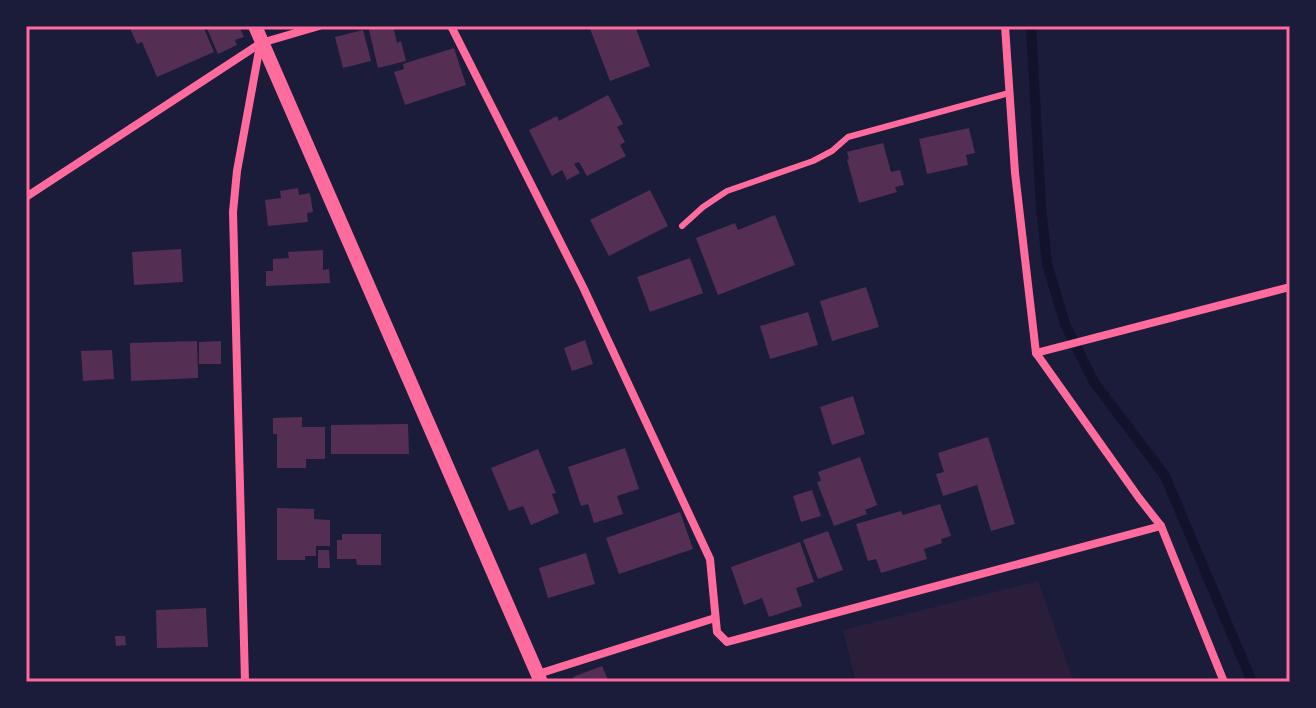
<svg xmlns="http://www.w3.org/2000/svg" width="1316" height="708" viewBox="0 0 1316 708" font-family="'DejaVu Sans',sans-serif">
  <rect width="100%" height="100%" fill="#1b1b3a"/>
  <!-- green -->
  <path fill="#2a1e3b" d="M1038 581 1074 682H856L843 630Z"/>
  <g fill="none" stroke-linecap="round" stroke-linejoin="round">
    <!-- stream -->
    <path stroke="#12122b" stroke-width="10" d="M1031 26 1041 207 1047 264 1065 324 1094 382 1165 476 1252 682"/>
  </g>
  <!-- building -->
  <g fill="#542f53">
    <path d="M129 26H203L214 52 157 77 142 42 137 44Z"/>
    <path d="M206 26H239L244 37 235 40 237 45 218 54Z"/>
    <path d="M368 26H393L397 43 401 41 406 61 378 68Z"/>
    <path d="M589 26H635L650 66 610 81Z"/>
    <path d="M363 30 371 61 343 68 335 37Z"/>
    <path d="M454 48 466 85 405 105 394 72 404 69 403 64Z"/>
    <path d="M608 95 623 124 617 127 625 142 620 145 626 156 587 176 579 162 574 164 580 173 567 180 562 170 552 176 529 130 557 116 559 121Z"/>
    <path d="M969 128 975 153 966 155 968 165 927 174 919 139Z"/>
    <path d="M883 143 891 172 900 170 904 185 895 187 897 192 859 203 847 160 849 159 847 152Z"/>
    <path d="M298 188 299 195 310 193 313 212 307 213 308 222 268 226 265 200 281 198 280 191Z"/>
    <path d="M650 190 668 226 609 256 590 220Z"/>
    <path d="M775 215 795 265 718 295 696 238 735 223 738 230Z"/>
    <path d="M181 249 183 282 134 285 132 252Z"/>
    <path d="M323 250V270L329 269 330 283 266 286V271H273V259L289 258 288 252Z"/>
    <path d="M690 258 703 293 650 312 637 277Z"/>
    <path d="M866 287 879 327 832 341 820 301Z"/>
    <path d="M808 312 818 345 770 359 760 326Z"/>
    <path d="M585 340 593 364 572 371 564 348Z"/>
    <path d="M197 341 198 378 131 381 130 343Z"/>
    <path d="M221 341V364H199V342Z"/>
    <path d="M112 350 114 379 83 381 81 351Z"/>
    <path d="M853 396 865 434 832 445 820 407Z"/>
    <path d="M302 417V427H325V459H306V468H277V434H273V418Z"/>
    <path d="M408 424 409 454H331V425Z"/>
    <path d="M988 437 1015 524 991 531 977 485 943 496 936 474 944 472 938 453Z"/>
    <path d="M625 448 639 489 617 496 623 514 594 523 588 504 581 506 568 467Z"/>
    <path d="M538 449 556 493 552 494 559 513 531 525 523 506 509 511 491 468Z"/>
    <path d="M860 457 877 505 865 510 867 514 834 526 817 482 821 481 818 472Z"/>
    <path d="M812 490 821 516 801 522 793 496Z"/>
    <path d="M940 504 951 536 941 539 942 543 924 549 927 559 881 573 876 559 868 561 856 524 901 511 903 515Z"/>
    <path d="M277 508 314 509V519L330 520V546H316V556H305V560H277Z"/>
    <path d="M680 512 693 549 619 574 606 538Z"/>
    <path d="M828 531 843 570 818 579 803 540Z"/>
    <path d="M342 534H381V565H357L356 559H337V540H342Z"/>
    <path d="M800 542 814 582 796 588 802 606 769 617 762 598 744 605 731 567Z"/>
    <path d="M318 550H329L330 568H318Z"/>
    <path d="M586 553 595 584 548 598 539 568Z"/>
    <path d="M206 608 208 647 157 648 156 610Z"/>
    <path d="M115 636H125L126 645 116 646Z"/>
    <path d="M602 666 609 682H575L573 677Z"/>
  </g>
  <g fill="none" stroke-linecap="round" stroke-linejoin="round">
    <!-- service -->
    <path stroke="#ff6b9d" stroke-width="6" d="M682 226 703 207 727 191 813 161 832 151 848 137 1009 93"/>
    <!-- minor -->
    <g stroke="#ff6b9d" stroke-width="8">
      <path d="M451 26 583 287 710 559 717 632 727 642 1161 526"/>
      <path d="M1005 26 1015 173 1036 353 1139 498 1161 526 1224 682"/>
      <path d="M26 197 261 43 319 26"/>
      <path d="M1036 353 1290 287"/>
      <path d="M538 674 715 618"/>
      <path d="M245 682 233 212 237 171 260 45"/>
    </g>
    <!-- tertiary -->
    <path stroke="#ff6b9d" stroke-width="14" d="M255 26 541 682"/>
  </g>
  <!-- border -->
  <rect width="1316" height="708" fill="none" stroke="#1b1b3a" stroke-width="56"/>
  <rect x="28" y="28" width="1260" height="652" fill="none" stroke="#ff6b9d" stroke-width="3"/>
</svg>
